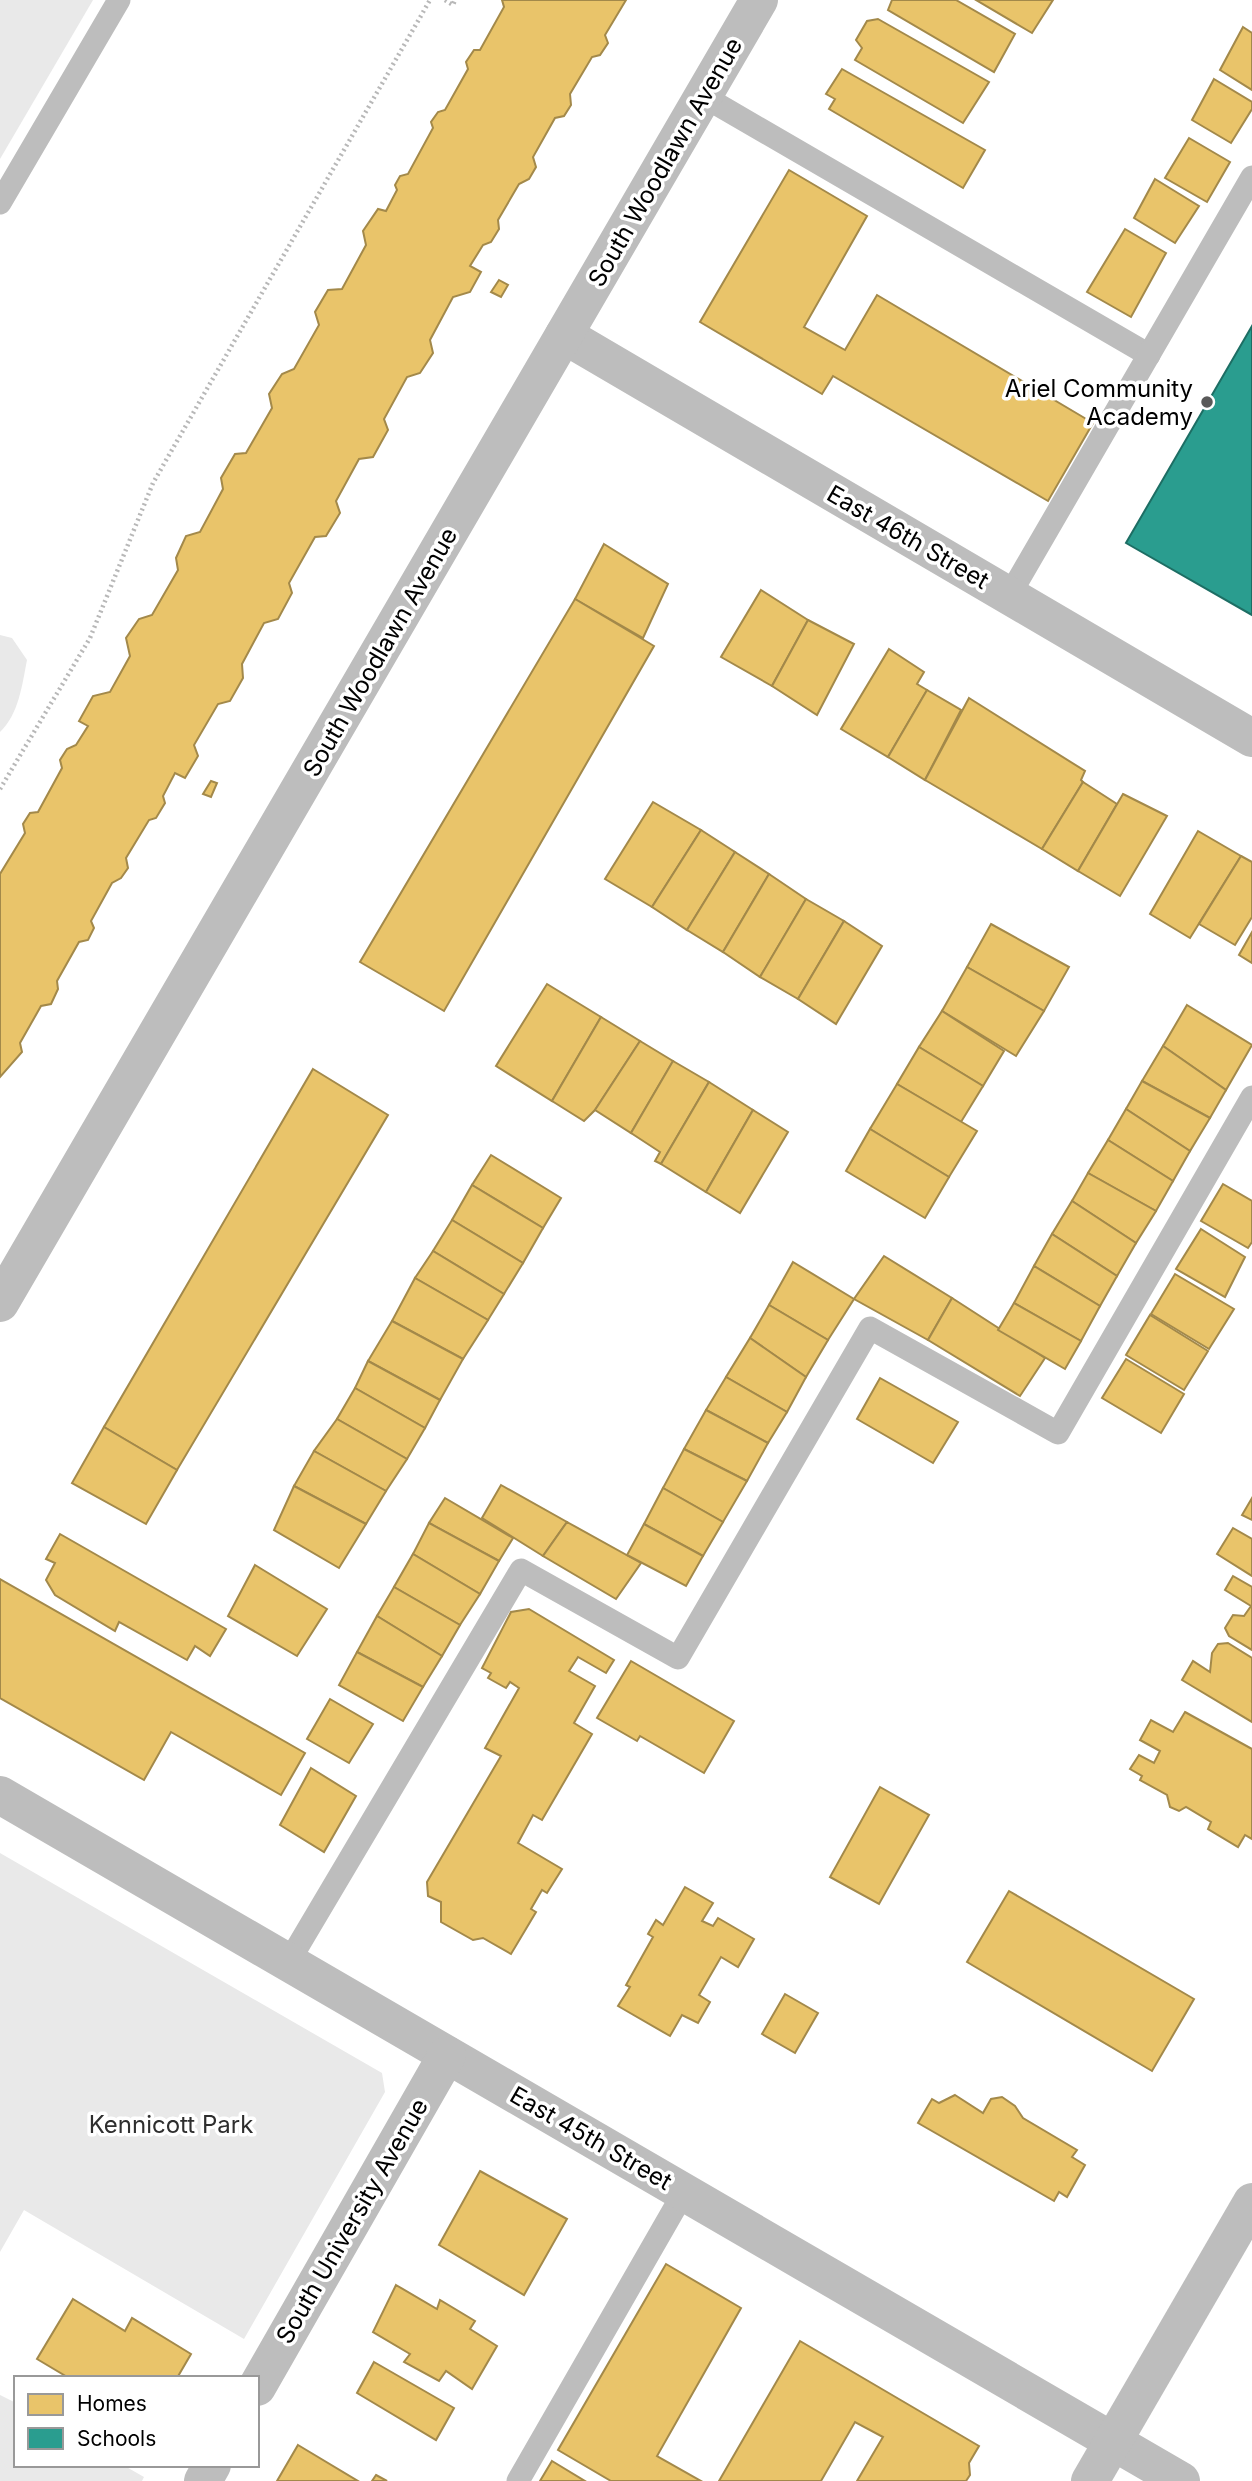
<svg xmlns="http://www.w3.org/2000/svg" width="1252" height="2481" viewBox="0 0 1252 2481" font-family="Inter,sans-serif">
  <rect width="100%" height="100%" fill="#fff"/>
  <!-- green -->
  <g fill="#e9e9e9">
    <path d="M0 0H93L0 159Z"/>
    <path d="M0 635 12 638 27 660C22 685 19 714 0 732Z"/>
    <path d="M0 1853 382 2073 385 2092 244 2339 24 2210 0 2252Z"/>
    <path d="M0 2395 16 2403V2465H123L144 2477 142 2481H0Z"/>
  </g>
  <!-- homes -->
  <g fill="#e9c46a" stroke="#a3894a" stroke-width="2">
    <path d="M502 0H626L605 35 608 43 600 55 592 57 570 94 571 105 564 116 555 118 533 157 536 167 529 179 519 184 498 220 499 229 491 242 483 245 470 266 481 272 470 292 453 297 430 340 433 353 420 373 407 377 384 419 388 430 373 457 359 459 336 501 340 513 326 536 315 537 289 583 292 593 278 619 264 623 242 664 243 678 230 701 218 704 194 745 198 756 185 778 175 773 163 796 165 803 156 818 149 820 126 858 128 868 121 878 112 883 91 921 94 928 88 940 79 942 57 981 58 989 51 1004 41 1006 20 1043 22 1052 0 1077V874L25 833 23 824 30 813 38 812 62 768 60 760 67 749 76 745 88 726 79 721 93 696 110 692 130 656 126 638 139 619 152 615 178 570 176 558 186 536 200 532 223 489 221 478 235 454 246 453 272 408 269 394 282 374 294 369 319 325 315 312 328 290 342 289 366 245 363 231 378 209 386 211 397 190 395 185 400 176 408 174 433 128 431 122 438 112 445 110 468 69 466 62 474 50H480L504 7Z"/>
    <path d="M892 0H956L1015 34 994 72 888 10Z"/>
    <path d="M976 0H1053L1032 33Z"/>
    <path d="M878 19 989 82 963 123 855 60 862 48 856 40 867 21Z"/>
    <path d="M1243 27 1252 33V90L1220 70Z"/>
    <path d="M842 69 985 150 963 188 829 109 835 99 826 94Z"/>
    <path d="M1214 79 1252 102V109L1231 143 1192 120Z"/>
    <path d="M1189 138 1230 162 1207 202 1165 178Z"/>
    <path d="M789 170 867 216 804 327 845 350 877 295 1093 423 1048 501 833 376 822 394 700 322Z"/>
    <path d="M1155 179 1199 206 1175 243 1134 218Z"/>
    <path d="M1125 229 1166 253 1131 317 1087 292Z"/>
    <path d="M499 280 508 285 501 297 491 292Z"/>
    <path d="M604 544 668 584 643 638 575 599Z"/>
    <path d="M761 590 808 620 772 686 721 657Z"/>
    <path d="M575 599 654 646 444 1011 360 962Z"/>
    <path d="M808 620 854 644 817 715 772 686Z"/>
    <path d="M889 649 924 672 917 684 927 690 888 757 841 729Z"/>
    <path d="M927 690 961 710 925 780 888 757Z"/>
    <path d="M969 698 1085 771 1081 780 1083 782 1042 849 925 780Z"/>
    <path d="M211 781 217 783 211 797 203 794Z"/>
    <path d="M1083 782 1117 804 1078 871 1042 849Z"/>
    <path d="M1123 794 1167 816 1120 896 1078 871Z"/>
    <path d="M653 802 701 830 652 907 605 879Z"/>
    <path d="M701 830 735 852 687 930 652 907Z"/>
    <path d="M1198 831 1241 856 1190 938 1150 914Z"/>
    <path d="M735 852 769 874 723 952 687 930Z"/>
    <path d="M1241 856 1252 862V917L1235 945 1199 924Z"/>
    <path d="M769 874 806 899 760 977 723 952Z"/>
    <path d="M806 899 844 921 798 999 760 977Z"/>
    <path d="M844 921 882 946 836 1024 798 999Z"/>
    <path d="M991 924 1069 967 1044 1011 967 967Z"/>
    <path d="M1252 932V963L1239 955Z"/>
    <path d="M967 967 1044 1011 1016 1056 942 1011Z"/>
    <path d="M547 984 601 1017 552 1101 496 1066Z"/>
    <path d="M1187 1005 1252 1045 1226 1090 1163 1046Z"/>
    <path d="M942 1011 1004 1051 983 1086 919 1047Z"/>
    <path d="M601 1017 640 1041 595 1110 584 1121 552 1101Z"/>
    <path d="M640 1041 673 1061 631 1133 595 1110Z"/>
    <path d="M1163 1046 1226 1090 1210 1118 1142 1081Z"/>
    <path d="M919 1047 983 1086 961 1122 897 1084Z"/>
    <path d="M673 1061 709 1082 661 1164 655 1161 660 1152 631 1133Z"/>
    <path d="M313 1069 388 1115 177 1470 104 1427Z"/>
    <path d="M1142 1081 1210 1118 1190 1151 1126 1109Z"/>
    <path d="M709 1082 753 1110 706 1192 661 1164Z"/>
    <path d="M897 1084 977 1131 949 1177 870 1129Z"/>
    <path d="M1126 1109 1190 1151 1173 1181 1108 1140Z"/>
    <path d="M753 1110 788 1132 740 1213 706 1192Z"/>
    <path d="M870 1129 949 1177 925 1218 846 1171Z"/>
    <path d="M1108 1140 1173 1181 1156 1211 1088 1173Z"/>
    <path d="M491 1155 561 1198 543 1228 472 1185Z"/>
    <path d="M1088 1173 1156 1211 1136 1243 1072 1201Z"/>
    <path d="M1223 1184 1252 1201V1242L1248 1248 1201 1221Z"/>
    <path d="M472 1185 543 1228 523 1263 452 1220Z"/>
    <path d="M1072 1201 1136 1243 1117 1276 1052 1234Z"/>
    <path d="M452 1220 523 1263 504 1294 433 1251Z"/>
    <path d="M1201 1229 1245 1257 1225 1297 1176 1269Z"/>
    <path d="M1052 1234 1117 1276 1100 1306 1034 1266Z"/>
    <path d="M433 1251 504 1294 488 1320 415 1278Z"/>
    <path d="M884 1256 952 1298 928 1340 854 1299Z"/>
    <path d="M793 1262 854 1299 828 1340 769 1305Z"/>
    <path d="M1034 1266 1100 1306 1081 1341 1014 1303Z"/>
    <path d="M1175 1274 1234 1309 1209 1349 1151 1314Z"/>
    <path d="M415 1278 488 1320 463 1359 392 1321Z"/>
    <path d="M952 1298 1045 1358 1020 1396 928 1340Z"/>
    <path d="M1014 1303 1081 1341 1065 1369 998 1330Z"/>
    <path d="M769 1305 828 1340 806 1377 750 1338Z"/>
    <path d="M1150 1315 1208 1351 1184 1390 1126 1355Z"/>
    <path d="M392 1321 463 1359 440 1400 368 1361Z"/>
    <path d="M750 1338 806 1377 787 1412 726 1377Z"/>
    <path d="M1126 1359 1184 1394 1161 1433 1102 1398Z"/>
    <path d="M368 1361 440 1400 425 1428 355 1388Z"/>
    <path d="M726 1377 787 1412 768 1443 706 1410Z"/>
    <path d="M880 1378 958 1422 933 1463 857 1419Z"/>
    <path d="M355 1388 425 1428 407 1459 337 1419Z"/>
    <path d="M706 1410 768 1443 747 1481 684 1449Z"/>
    <path d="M337 1419 407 1459 386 1491 314 1451Z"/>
    <path d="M104 1427 177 1470 146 1524 72 1483Z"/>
    <path d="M684 1449 747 1481 723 1522 663 1488Z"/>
    <path d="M314 1451 386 1491 366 1524 294 1486Z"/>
    <path d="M501 1485 567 1522 543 1556 482 1518Z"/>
    <path d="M294 1486 366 1524 339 1568 274 1530Z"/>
    <path d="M663 1488 723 1522 703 1556 644 1524Z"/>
    <path d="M445 1498 513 1538 499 1561 429 1523Z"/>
    <path d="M1252 1498V1520L1242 1515Z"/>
    <path d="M567 1522 641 1563 616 1599 543 1556Z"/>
    <path d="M429 1523 499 1561 480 1594 413 1554Z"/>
    <path d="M644 1524 703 1556 686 1586 627 1555Z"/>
    <path d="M1233 1528 1252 1539V1576L1217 1554Z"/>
    <path d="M60 1534 226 1629 210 1656 195 1646 187 1660 119 1622 115 1631 55 1595 46 1580 55 1563 46 1559Z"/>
    <path d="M413 1554 480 1594 460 1625 394 1587Z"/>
    <path d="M255 1565 327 1609 297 1656 228 1616Z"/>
    <path d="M1233 1576 1252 1587V1650L1229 1636 1225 1628 1233 1615 1244 1616 1251 1606 1225 1590Z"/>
    <path d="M0 1579 305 1753 281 1795 171 1732 144 1780 0 1698Z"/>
    <path d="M394 1587 460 1625 442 1656 377 1616Z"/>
    <path d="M529 1609 614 1660 606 1673 578 1657 569 1671 595 1686 574 1723 592 1734 542 1820 533 1815 518 1843 562 1869 547 1893 542 1890 531 1909 536 1912 511 1954 483 1938 473 1940 441 1922V1902L428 1896 427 1882 501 1756 485 1748 519 1688 510 1682 506 1688 488 1678 491 1673 482 1668 511 1612Z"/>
    <path d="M377 1616 442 1656 423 1687 357 1652Z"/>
    <path d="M1228 1643 1252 1658V1722L1182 1680 1193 1661 1210 1672 1212 1653 1218 1644Z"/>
    <path d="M357 1652 423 1687 403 1721 339 1685Z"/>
    <path d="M631 1661 734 1721 704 1773 640 1736 637 1741 597 1718Z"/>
    <path d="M330 1699 373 1724 349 1763 307 1739Z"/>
    <path d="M1185 1712 1252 1749V1839L1245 1835 1238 1847 1208 1829 1211 1822 1186 1807 1179 1811 1170 1807 1167 1795 1140 1780 1142 1776 1130 1769 1139 1755 1154 1763 1160 1751 1140 1740 1151 1720 1173 1732Z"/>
    <path d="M311 1768 356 1796 324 1852 280 1825Z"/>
    <path d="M880 1787 929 1815 879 1904 830 1877Z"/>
    <path d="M685 1887 713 1903 702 1921 713 1926 718 1918 754 1939 738 1967 721 1957 699 1995 710 2002 698 2023 682 2015 670 2036 618 2006 630 1987 626 1985 653 1937 648 1934 656 1920 663 1925Z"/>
    <path d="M1009 1891 1194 1999 1152 2071 967 1962Z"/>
    <path d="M785 1994 818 2013 795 2053 762 2034Z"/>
    <path d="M955 2095 983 2113 991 2099 1002 2097 1015 2106 1023 2118 1077 2150 1072 2157 1085 2165 1067 2197 1059 2192 1054 2201 918 2123 932 2099 939 2103Z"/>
    <path d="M480 2171 567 2219 524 2295 439 2245Z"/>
    <path d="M666 2264 741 2308 657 2456 701 2481H611L558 2450Z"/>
    <path d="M396 2285 437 2309 440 2300 475 2321 470 2329 497 2346 472 2389 446 2371 439 2381 404 2362 410 2354 373 2332Z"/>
    <path d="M73 2299 125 2331 132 2318 191 2354 177 2378H69L37 2359Z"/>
    <path d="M800 2341 979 2446 969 2463 970 2475 966 2481H857L883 2437 855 2422 821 2481H719Z"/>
    <path d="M374 2362 454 2408 436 2440 357 2393Z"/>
    <path d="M298 2445 358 2481H277Z"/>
    <path d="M552 2461 585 2481H540Z"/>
    <path d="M376 2475 387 2481H372Z"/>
  </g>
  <!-- schools -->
  <path fill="#2a9d8f" stroke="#1d6e64" stroke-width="2" d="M1252 326V615L1126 543Z"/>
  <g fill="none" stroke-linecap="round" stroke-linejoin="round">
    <!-- path -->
    <g stroke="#b8b8b8" stroke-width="4.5" stroke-dasharray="2 3.5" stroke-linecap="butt">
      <path d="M445 0 453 5 455 0"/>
      <path d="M0 789 90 638 153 483 430 0"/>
    </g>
    <!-- service -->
    <g stroke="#bdbdbd" stroke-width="23">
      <path d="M703 96 1149 355"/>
      <path d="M0 203 119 0"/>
      <path d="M1009 596 1252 177"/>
      <path d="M288 1963 521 1570 678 1658 870 1328 1058 1433 1252 1097"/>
      <path d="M518 2481 684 2192"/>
    </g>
    <!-- minor -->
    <g stroke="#bdbdbd" stroke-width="38">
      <path d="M564 335 1252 738"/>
      <path d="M0 1795 1181 2481"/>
      <path d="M257 2387 447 2055"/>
      <path d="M203 2481 212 2465"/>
      <path d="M1090 2481 1252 2202"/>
    </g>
    <!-- tertiary -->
    <path stroke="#bdbdbd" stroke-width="38" d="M0 1303 759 0"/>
  </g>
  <!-- markers -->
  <circle fill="#595959" stroke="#fff" stroke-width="2.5" cx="1207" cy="402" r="7"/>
  <g text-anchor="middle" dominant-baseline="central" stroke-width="7" stroke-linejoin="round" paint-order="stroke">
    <!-- street labels -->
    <g font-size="24" fill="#000" stroke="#fff">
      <text transform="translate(665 162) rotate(-60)">South Woodlawn Avenue</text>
      <text transform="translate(908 537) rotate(30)">East 46th Street</text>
      <text transform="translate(380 652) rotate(-60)">South Woodlawn Avenue</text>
      <text transform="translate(591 2138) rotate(30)">East 45th Street</text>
      <text transform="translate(352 2221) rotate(-60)">South University Avenue</text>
    </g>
    <!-- poi labels -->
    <g font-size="24" fill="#000" stroke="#fff" text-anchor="end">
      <text x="1193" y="388">Ariel Community<tspan x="1193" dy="28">Academy</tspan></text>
    </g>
    <!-- park labels -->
    <g font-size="24" fill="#2e2e2e" stroke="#fff">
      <text x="171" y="2124">Kennicott Park</text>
    </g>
  </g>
  <!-- legend -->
  <rect x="14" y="2376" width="245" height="91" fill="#ffffff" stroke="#999999" stroke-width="2"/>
  <rect x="28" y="2394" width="35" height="21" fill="#e9c46a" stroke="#999999" stroke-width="2"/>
  <text x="77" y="2411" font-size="21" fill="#000000">Homes</text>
  <rect x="28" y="2428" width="35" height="21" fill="#2a9d8f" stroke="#999999" stroke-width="2"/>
  <text x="77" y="2446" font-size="21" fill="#000000">Schools</text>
</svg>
